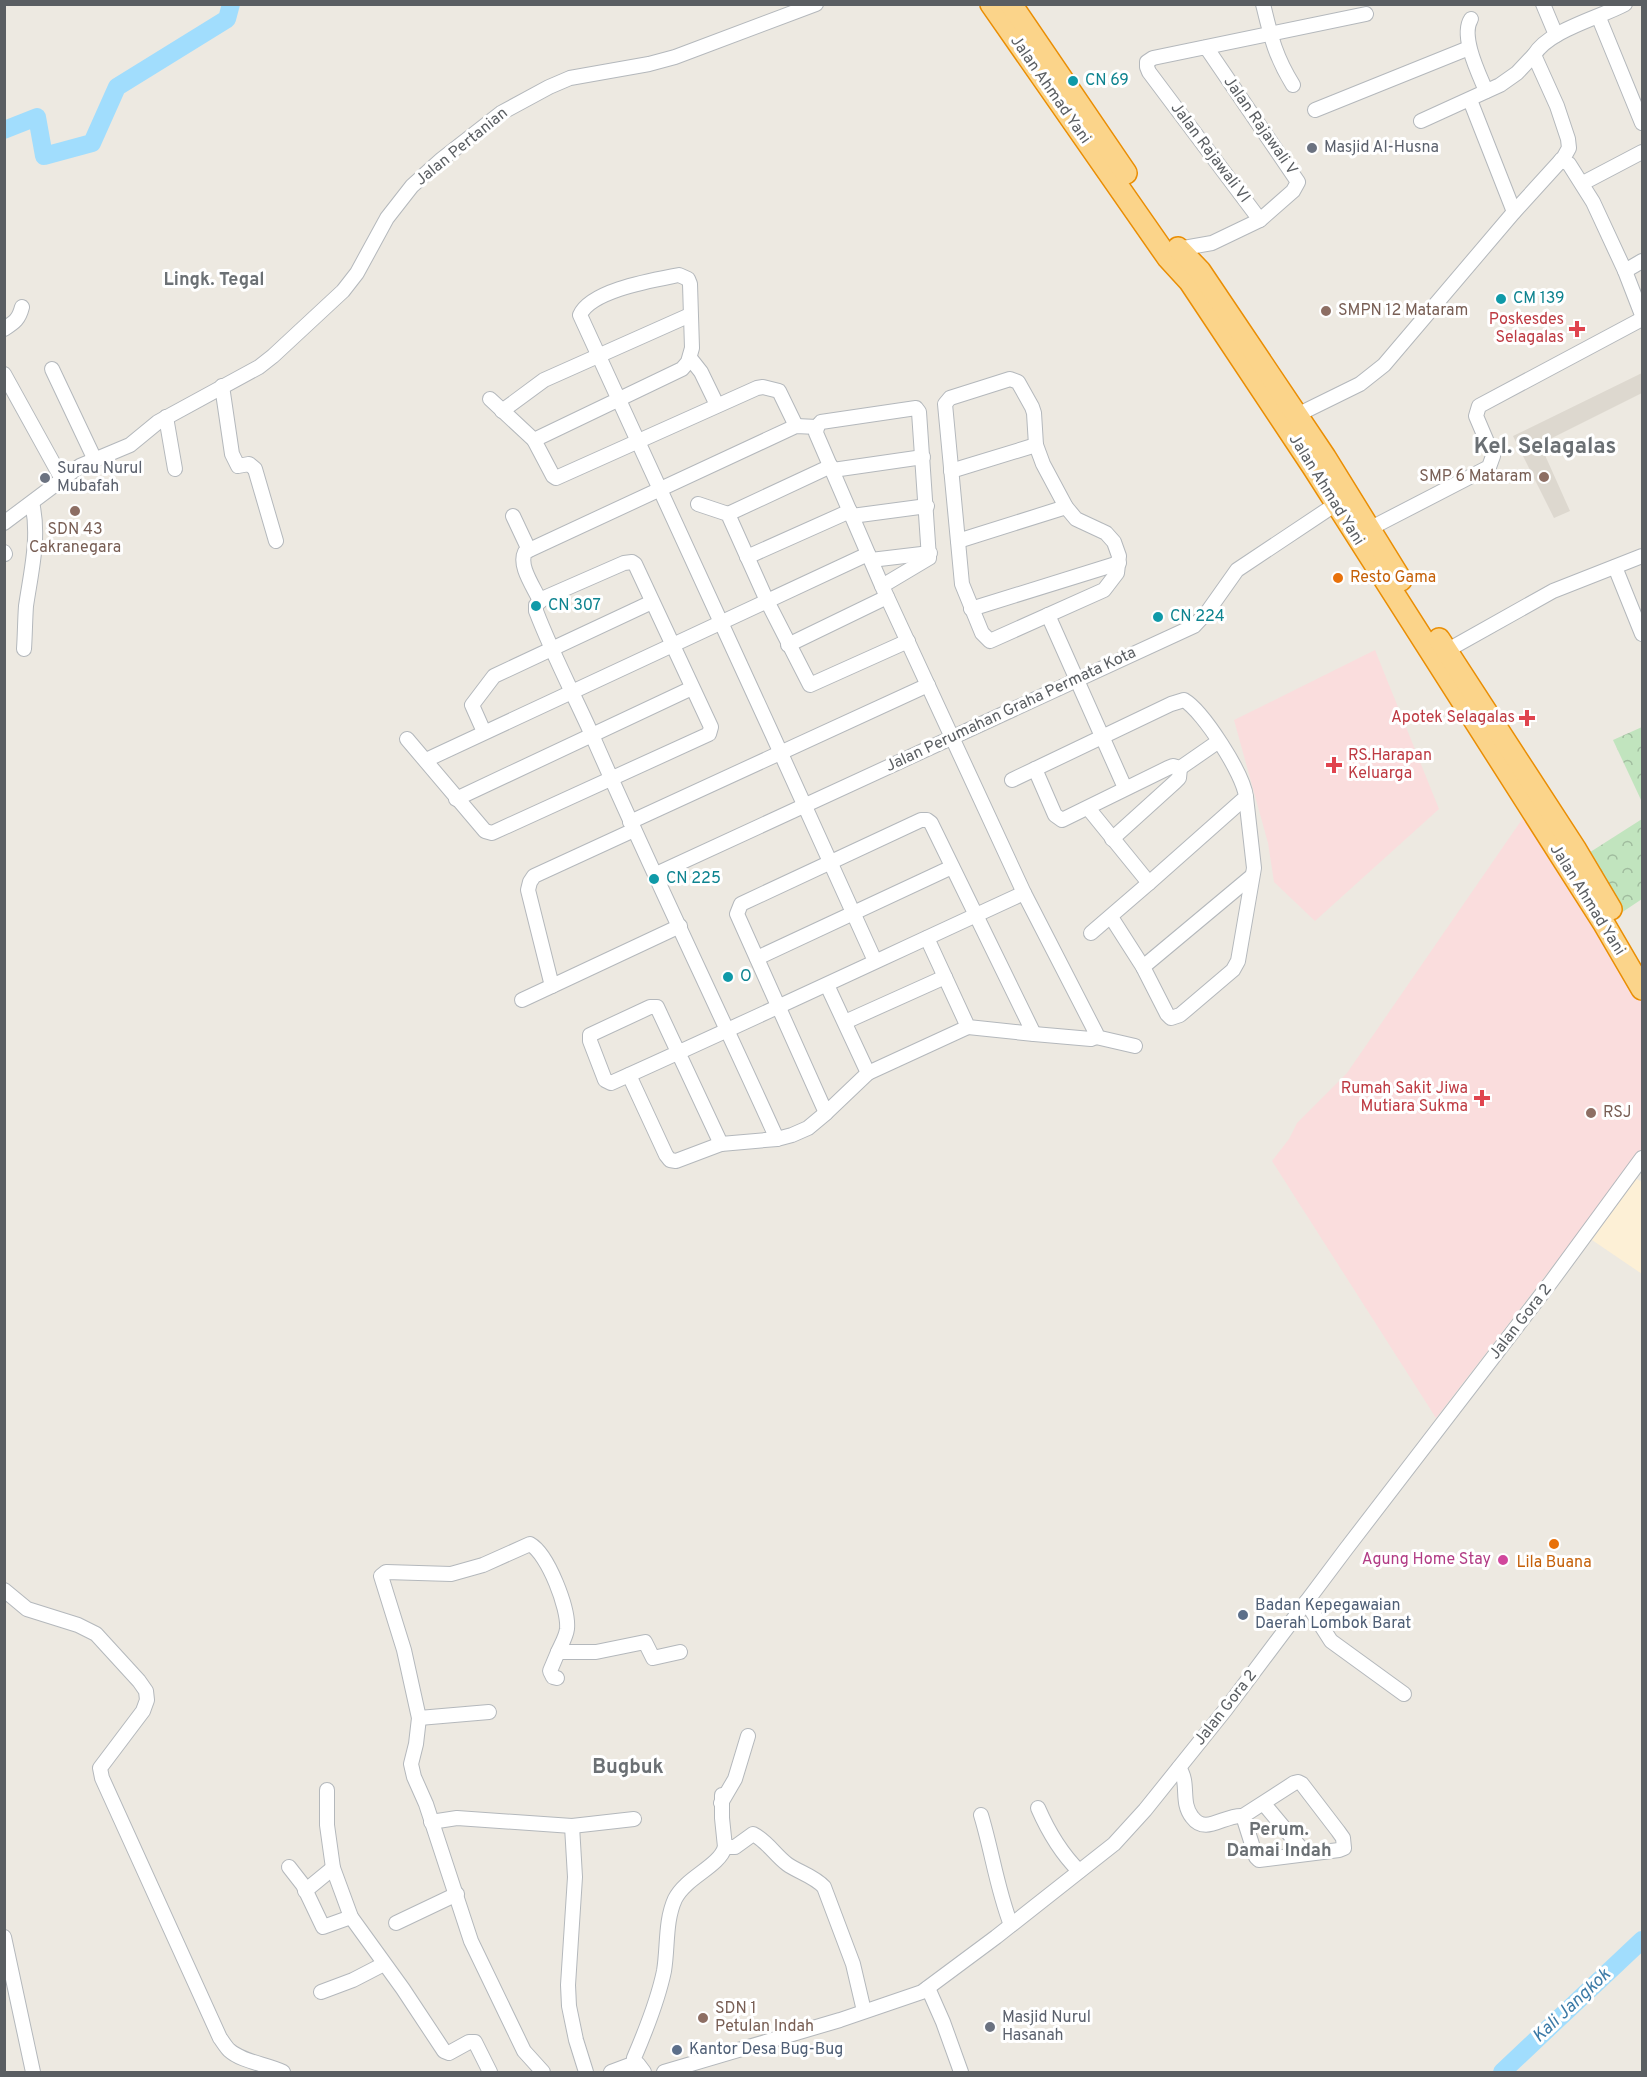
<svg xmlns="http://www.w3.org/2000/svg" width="1647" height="2077" viewBox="0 0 1647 2077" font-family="Overpass,sans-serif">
  <defs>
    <pattern id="park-crowns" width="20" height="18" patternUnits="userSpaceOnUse" patternTransform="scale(1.5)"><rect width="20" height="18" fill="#c1e4be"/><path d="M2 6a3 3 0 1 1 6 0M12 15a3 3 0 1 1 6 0" fill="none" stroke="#a0bc9e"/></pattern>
  </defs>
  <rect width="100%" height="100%" fill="#ede9e1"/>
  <!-- commercial -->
  <path fill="#fdf0d6" d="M1635 1178 1642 1182V1274L1592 1240Z"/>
  <!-- education -->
  <path fill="#ddd8cf" d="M1642 373V393L1540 444 1570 511 1554 518 1513 436Z"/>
  <!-- medical -->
  <g fill="#fadddd">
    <path d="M1375 650 1439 809 1315 921 1274 882 1268 843 1234 720Z"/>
    <path d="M1525 815 1642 992V1150L1436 1418 1272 1161 1289 1139 1297 1123 1347 1073Z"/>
  </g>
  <!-- park -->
  <g fill="url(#park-crowns)">
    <path d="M1642 727V802L1613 740Z"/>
    <path d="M1642 819V899L1621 913 1584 856Z"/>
  </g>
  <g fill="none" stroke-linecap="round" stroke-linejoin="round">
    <!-- river -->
    <g stroke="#a1ddfd" stroke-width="18">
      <path d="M4 130 37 117 44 156 92 143 117 87 227 19 231 4"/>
      <path d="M1502 2072 1642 1940"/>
    </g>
    <!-- minor casing -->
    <g stroke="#b4b8bc" stroke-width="16">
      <g id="minor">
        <path d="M1263 4C1271 37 1275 56 1293 85"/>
        <path d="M1543 4 1556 35"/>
        <path d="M1599 18 1642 123"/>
        <path d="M1471 19C1460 36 1479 74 1486 91"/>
        <path d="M1206 47 1298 182 1293 191 1260 220 1149 72 1147 67V62L1153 58 1366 14"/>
        <path d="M1470 100 1514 212"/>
        <path d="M1315 110 1469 48"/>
        <path d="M1421 121 1500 85 1517 73 1534 55"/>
        <path d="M1561 160 1569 164 1593 202 1625 271 1642 315"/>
        <path d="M1583 183 1642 152"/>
        <path d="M1178 249 1212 243 1260 220"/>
        <path d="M1625 271 1642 261"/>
        <path d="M4 329C15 322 19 319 22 307"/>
        <path d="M690 358 701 372 717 405"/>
        <path d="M52 369 95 460"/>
        <path d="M4 374 62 479"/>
        <path d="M1010 379 1018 382 1032 407 1034 413 1036 445 1043 464 1066 507 1076 519 1106 533 1114 542 1119 556 1117 573 1104 590 990 641 982 633 962 584 945 404 950 398Z"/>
        <path d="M222 386 232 454 238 466 249 464 255 469 276 541"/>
        <path d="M490 399 534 440 682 369 688 362 692 348 690 284 688 279 679 275C654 280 591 290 580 315 679 531 778 745 875 961"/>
        <path d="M502 411 544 380 690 315"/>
        <path d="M1297 415 1360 384 1384 365 1514 212 1564 157 1569 148 1568 139 1557 106 1534 55C1549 30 1599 18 1625 4"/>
        <path d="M166 417 175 469"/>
        <path d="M817 427 816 433 882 586 1024 893 1096 1033V1037L1091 1039 1034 1034"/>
        <path d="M534 440 553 476 556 478 757 388 763 387 779 391 796 426"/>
        <path d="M833 470 923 457"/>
        <path d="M951 471 1036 445"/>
        <path d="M698 504 728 514 767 601 810 685 908 641"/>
        <path d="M728 514 831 466"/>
        <path d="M513 516 529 550"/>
        <path d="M852 516 927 506"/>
        <path d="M4 523 80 466 130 445 158 422 259 367 273 356 343 291 357 273 387 218 412 186 442 159 501 113 549 87 570 78 649 64 675 57 816 4"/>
        <path d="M1369 529 1489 467 1493 456 1476 416 1479 406 1642 319"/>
        <path d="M958 541 1066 507"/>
        <path d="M4 552 5 554"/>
        <path d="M747 557 850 511"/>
        <path d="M871 560 930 553"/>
        <path d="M1615 567 1642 634"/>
        <path d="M540 601C534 587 518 566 525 552L796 426 817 427 821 422 916 408 919 412 929 558 882 586"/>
        <path d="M971 609 1119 563"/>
        <path d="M1048 615 1125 788"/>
        <path d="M788 645 887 597"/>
        <path d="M24 649C25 634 25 620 26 606 31 572 40 536 32 503"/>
        <path d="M1446 651 1553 591 1642 556"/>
        <path d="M484 732 472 705 494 676 652 602"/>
        <path d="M407 739 485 831 492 833 709 734 711 727 635 564 632 562 624 563 544 598 536 605V611C552 653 573 693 592 735 651 870 716 1004 777 1139"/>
        <path d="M426 760 868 554"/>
        <path d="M1012 780 1035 769"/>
        <path d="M456 799 692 688"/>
        <path d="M1088 808 1149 883 1246 797C1244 775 1203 711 1184 700L1171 704 1035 769 1055 815 1062 820 1168 768 1173 766 1180 768 1219 741"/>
        <path d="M630 822 928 685"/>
        <path d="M634 830 534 876 530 882 528 890 552 986 680 926"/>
        <path d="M1112 839 1175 782 1179 778 1180 768"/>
        <path d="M656 874 1194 626 1208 611 1237 570 1336 504"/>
        <path d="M1111 917 1143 967 1167 1014 1171 1018 1180 1015 1233 970 1238 961 1254 868 1246 797"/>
        <path d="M1091 933 1149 883"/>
        <path d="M757 958 952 867"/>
        <path d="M1143 967 1252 876"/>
        <path d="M827 985 868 1073 826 1113 737 914 741 904 921 820H927L931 823 1034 1034 968 1027 927 938"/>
        <path d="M522 1000 552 986"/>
        <path d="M845 1022 945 977"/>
        <path d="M1096 1037 1135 1046"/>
        <path d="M868 1073 968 1027"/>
        <path d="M629 1075 666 1155 670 1160 676 1161 721 1144 777 1139 792 1135 808 1128 826 1113"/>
        <path d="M721 1144 657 1007H650L590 1035V1041L605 1080 611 1083C749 1021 887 956 1024 893"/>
        <path d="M4 1590 27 1609 78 1625 96 1634 139 1681 146 1691 147 1700 143 1711 100 1768 102 1778 220 2038C223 2042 226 2047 229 2050 242 2062 267 2064 283 2072"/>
        <path d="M1306 1602 1331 1641 1404 1694"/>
        <path d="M557 1678 553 1677 550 1671 558 1652"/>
        <path d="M419 1718 489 1712"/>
        <path d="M1179 1768C1190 1783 1180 1802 1192 1817 1206 1836 1224 1814 1243 1816"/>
        <path d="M1294 1783 1298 1782 1302 1784 1338 1831 1343 1838 1344 1848 1339 1850 1259 1860 1256 1857 1243 1816Z"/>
        <path d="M327 1790V1825L333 1868 351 1917 403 1989 444 2051 449 2053 469 2042H475L490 2072"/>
        <path d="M722 1795V1818L725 1847"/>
        <path d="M721 1803 735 1779 748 1736"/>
        <path d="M1264 1804 1305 1853"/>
        <path d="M1038 1808C1048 1831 1061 1853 1079 1871"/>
        <path d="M981 1815C992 1851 997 1889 1011 1925"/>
        <path d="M431 1822 457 1818 572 1826 634 1819"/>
        <path d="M572 1826 575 1877 568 1985 569 2006 576 2040 586 2072"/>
        <path d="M289 1867 303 1885 323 1927 351 1917"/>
        <path d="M305 1891 333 1868"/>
        <path d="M396 1923 457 1894"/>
        <path d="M4 1937 33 2072"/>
        <path d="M928 1988 943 2022 961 2072"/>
        <path d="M321 1992 353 1980 384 1964"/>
        <path d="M543 2072 524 2051 471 1941 426 1804 414 1777 411 1764 416 1744 419 1718 404 1650 381 1576 386 1572 451 1574 483 1565 530 1544C548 1554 569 1609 567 1629 566 1637 561 1645 558 1652H596L645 1642 653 1658 680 1652"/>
        <path d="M611 2072 635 2063"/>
        <path d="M644 2072 638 2064 635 2063 634 2058C646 2030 658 2000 664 1971 668 1947 665 1921 675 1899 686 1877 719 1867 725 1847H735L753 1834C767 1841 775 1855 787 1864 798 1872 814 1876 824 1887L853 1964 864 2011"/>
        <path d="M664 2072 840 2020 922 1992 996 1937 1114 1844 1145 1810 1226 1709 1346 1549 1551 1282 1642 1158"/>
      </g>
    </g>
    <!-- highway casing -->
    <g stroke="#ea8e04" stroke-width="24">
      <g id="highway">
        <path d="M991 4 1168 258 1190 282 1313 467 1603 922 1642 989"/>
        <path d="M1011 4 1126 173"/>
        <path d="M1178 248 1200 271 1325 457 1401 580"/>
        <path d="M1439 639 1576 850 1611 909"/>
      </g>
    </g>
    <!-- minor -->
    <use href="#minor" stroke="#fff" stroke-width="14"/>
    <!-- highway -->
    <use href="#highway" stroke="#fbd48a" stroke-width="21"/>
  </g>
  <!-- markers -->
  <g fill="#0f9aa8" stroke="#fff" stroke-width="2">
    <circle cx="1073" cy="81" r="6"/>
    <circle cx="1501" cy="299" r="6"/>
    <circle cx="536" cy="606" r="6"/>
    <circle cx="1158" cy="617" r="6"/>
    <circle cx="654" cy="879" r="6"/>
    <circle cx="728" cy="977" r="6"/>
  </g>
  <g fill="#6b7280" stroke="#fff" stroke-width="2">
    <circle cx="1312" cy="148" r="6"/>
    <circle cx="45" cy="478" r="6"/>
    <circle cx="990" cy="2027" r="6"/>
  </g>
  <g fill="#8d6e63" stroke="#fff" stroke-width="2">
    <circle cx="1326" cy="311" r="6"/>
    <circle cx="1544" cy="477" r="6"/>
    <circle cx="75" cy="511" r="6"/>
    <circle cx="1591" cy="1113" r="6"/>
    <circle cx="703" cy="2018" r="6"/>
  </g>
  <g fill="#e0444e" stroke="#fff" stroke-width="2">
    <path d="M1574 320h6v6h6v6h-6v6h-6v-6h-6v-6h6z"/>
    <path d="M1524 709h6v6h6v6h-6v6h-6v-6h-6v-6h6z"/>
    <path d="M1331 756h6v6h6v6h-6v6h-6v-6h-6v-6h6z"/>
    <path d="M1479 1089h6v6h6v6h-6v6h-6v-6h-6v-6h6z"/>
  </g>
  <g fill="#e8710a" stroke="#fff" stroke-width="2">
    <circle cx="1338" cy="578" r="6"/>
    <circle cx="1554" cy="1544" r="6"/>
  </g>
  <circle fill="#d1479c" stroke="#fff" stroke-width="2" cx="1503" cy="1560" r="6"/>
  <g fill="#5c6f8a" stroke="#fff" stroke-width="2">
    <circle cx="1243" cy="1615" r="6"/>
    <circle cx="677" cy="2050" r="6"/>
  </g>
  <g text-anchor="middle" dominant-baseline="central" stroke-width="6" stroke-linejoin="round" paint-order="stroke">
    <!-- culture labels -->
    <g font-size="16" fill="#0d838f" stroke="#fff" text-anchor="start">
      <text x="1085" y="81">CN 69</text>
      <text x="1513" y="299">CM 139</text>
      <text x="548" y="606">CN 307</text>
      <text x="1170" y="617">CN 224</text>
      <text x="666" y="879">CN 225</text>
      <text x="740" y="977">O</text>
    </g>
    <!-- street labels -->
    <g font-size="16" fill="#5a5e62" stroke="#fff">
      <text transform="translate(1050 90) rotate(55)">Jalan Ahmad Yani</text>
      <text transform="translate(1260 126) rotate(55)">Jalan Rajawali V</text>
      <text transform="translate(462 147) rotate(-39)">Jalan Pertanian</text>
      <text transform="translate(1210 153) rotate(53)">Jalan Rajawali VI</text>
      <text transform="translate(1326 490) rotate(58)">Jalan Ahmad Yani</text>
      <text transform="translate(1011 710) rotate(-25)">Jalan Perumahan Graha Permata Kota</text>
      <text transform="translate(1587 900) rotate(58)">Jalan Ahmad Yani</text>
      <text transform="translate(1521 1322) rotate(-52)">Jalan Gora 2</text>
      <text transform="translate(1226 1708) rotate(-52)">Jalan Gora 2</text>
    </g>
    <!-- worship labels -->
    <g font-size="16" fill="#5b616d" stroke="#fff" text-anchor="start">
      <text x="1324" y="148">Masjid Al-Husna</text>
      <text x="57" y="469">Surau Nurul<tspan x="57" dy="18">Mubafah</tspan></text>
      <text x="1002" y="2018">Masjid Nurul<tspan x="1002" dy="18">Hasanah</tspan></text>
    </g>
    <!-- education labels -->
    <g font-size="16" fill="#785e54" stroke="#fff" text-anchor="start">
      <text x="1338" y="311">SMPN 12 Mataram</text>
      <text x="1532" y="477" text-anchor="end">SMP 6 Mataram</text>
      <text x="75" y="530" text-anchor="middle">SDN 43<tspan x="75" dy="18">Cakranegara</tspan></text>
      <text x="1603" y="1113">RSJ</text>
      <text x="715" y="2009">SDN 1<tspan x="715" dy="18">Petulan Indah</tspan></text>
    </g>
    <!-- health labels -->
    <g font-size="16" fill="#be3a42" stroke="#fff" text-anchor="end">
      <text x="1564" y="320">Poskesdes<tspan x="1564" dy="18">Selagalas</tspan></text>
      <text x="1515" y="718">Apotek Selagalas</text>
      <text x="1348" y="756" text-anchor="start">RS.Harapan<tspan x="1348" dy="18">Keluarga</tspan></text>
      <text x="1468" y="1089">Rumah Sakit Jiwa<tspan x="1468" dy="18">Mutiara Sukma</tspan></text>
    </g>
    <!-- food labels -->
    <g font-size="16" fill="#c56008" stroke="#fff" text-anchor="start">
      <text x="1350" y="578">Resto Gama</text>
      <text x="1554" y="1563" text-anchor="middle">Lila Buana</text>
    </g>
    <!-- hotel labels -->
    <g font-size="16" fill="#b23c85" stroke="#fff" text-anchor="end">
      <text x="1491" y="1560">Agung Home Stay</text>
    </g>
    <!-- service labels -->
    <g font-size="16" fill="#4e5e75" stroke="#fff" text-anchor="start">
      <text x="1255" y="1606">Badan Kepegawaian<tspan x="1255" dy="18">Daerah Lombok Barat</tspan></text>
      <text x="689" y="2050">Kantor Desa Bug-Bug</text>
    </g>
    <!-- neighbourhood labels -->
    <g font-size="18" font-weight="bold" fill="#6b7074" stroke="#fff">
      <text x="214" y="280">Lingk. Tegal</text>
      <text x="1279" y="1830">Perum.<tspan x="1279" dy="21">Damai Indah</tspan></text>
    </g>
    <!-- water labels -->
    <g font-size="18" font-style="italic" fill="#3c7aa6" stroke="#fff">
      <text transform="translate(1572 2006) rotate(-43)">Kali Jangkok</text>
    </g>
    <!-- quarter labels -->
    <g font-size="20" font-weight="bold" fill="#6b7074" stroke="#fff">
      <text x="628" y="1768">Bugbuk</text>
    </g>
    <!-- district labels -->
    <g font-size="22" font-weight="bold" fill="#6b7074" stroke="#fff">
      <text x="1545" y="447">Kel. Selagalas</text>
    </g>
  </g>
  <!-- border -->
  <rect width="1647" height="2077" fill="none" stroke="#5a5e62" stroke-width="12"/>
</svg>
